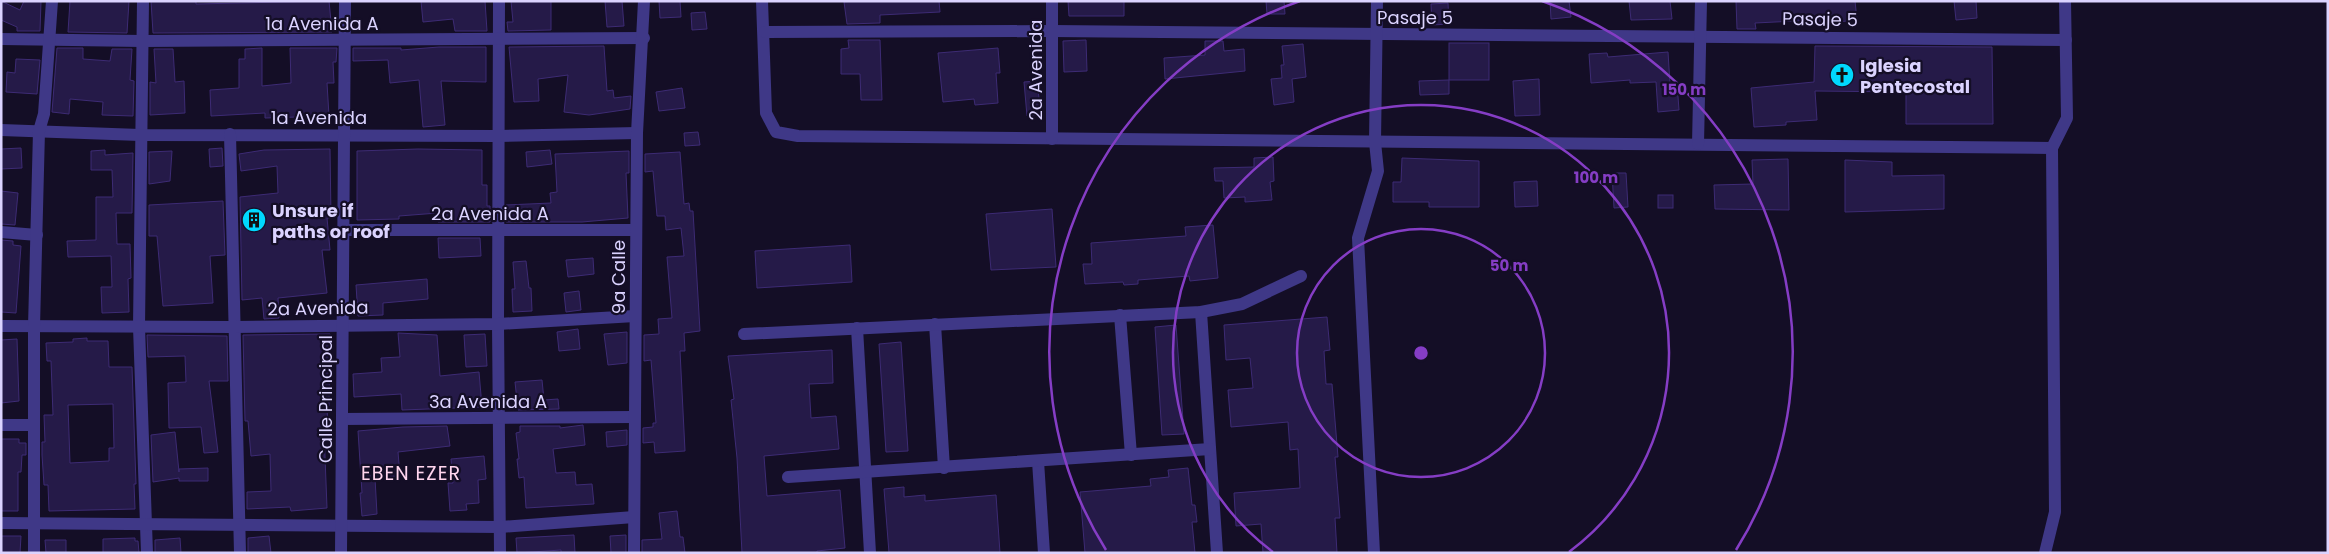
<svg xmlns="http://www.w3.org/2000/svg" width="2329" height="554" viewBox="0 0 2329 554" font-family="Poppins,sans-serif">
  <rect width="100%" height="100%" fill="#140e26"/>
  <!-- building -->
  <g fill="#251a48" stroke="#3d2b74" fill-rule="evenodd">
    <path d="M1 1 20 10 24 1H41L40 31H17V27L1 20Z"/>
    <path d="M70 1H129L127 33 68 32Z"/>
    <path d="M151 1H196V4L329 1 332 32 153 33Z"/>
    <path d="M421 1H485L487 31H455L453 19 423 22Z"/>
    <path d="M511 1H551V30L508 31 507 22H513Z"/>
    <path d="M605 1H622L624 26 607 27Z"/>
    <path d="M659 1H680L681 17 660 18Z"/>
    <path d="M855 1H939L940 12 880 15V23L847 24 844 2Z"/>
    <path d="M1068 1H1124V16H1069Z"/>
    <path d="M1266 1H1284L1285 14H1267Z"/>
    <path d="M1550 1H1569L1571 17 1551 19Z"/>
    <path d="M1629 1H1670L1672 19 1631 20Z"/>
    <path d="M1736 1H1855L1857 20 1816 24V20L1755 23 1756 29H1737Z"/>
    <path d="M1954 1H1976L1977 18 1956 20Z"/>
    <path d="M1448 3 1449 24 1432 25 1431 4Z"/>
    <path d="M705 12 707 29 692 30 691 13Z"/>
    <path d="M848 40H880L882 100H861L860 74H841V49L849 48Z"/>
    <path d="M1086 40 1087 71 1064 72 1063 41Z"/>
    <path d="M1205 41H1223L1224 51 1244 49 1245 71 1165 79 1164 58 1205 55Z"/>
    <rect x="1449" y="43" width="40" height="37"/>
    <path d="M1303 44 1306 77 1292 79 1294 102 1274 105 1271 79 1282 78 1281 65H1284L1282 46Z"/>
    <path d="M604 46 607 91 613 90 614 98 631 96 630 109 589 115 564 112 568 75 538 79 539 101 514 102 509 47Z"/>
    <path d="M1815 46 1992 47 1993 124H1906V92L1815 91 1817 120 1786 122V125L1754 127 1751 88 1814 82Z"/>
    <path d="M439 47H486V82L441 81 445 125 423 127 419 80 390 83 388 60 353 61V48H401V50Z"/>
    <path d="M57 48H83V59L110 61 112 49H132L130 80 134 81 133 116 102 115 103 102 70 99 69 114 52 112Z"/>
    <path d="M262 48V86L291 83 290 48H337L336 62H333L334 83H327L329 116 265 118V113L211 116 210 90 239 88V59H245V49Z"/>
    <path d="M998 48 1000 73H996L998 103 975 105 974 99 943 102 938 53Z"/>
    <path d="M154 49H173L175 82 184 81 185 113 150 115V82L156 83Z"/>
    <path d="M1668 52 1670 84 1677 83 1679 110 1658 112 1656 82 1630 83V80L1591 83 1589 54 1607 53 1608 57Z"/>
    <path d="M16 59 40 60 37 94 6 92 7 72 15 73Z"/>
    <path d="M1539 79 1540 115 1515 116 1513 81Z"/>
    <path d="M1449 80V94L1420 95 1419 81Z"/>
    <path d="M1037 81 1041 115 1027 116 1024 82Z"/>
    <path d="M682 88 685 108 659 111 656 92Z"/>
    <path d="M698 132 700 145 685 146 684 133Z"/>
    <path d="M21 148 22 168 1 169V149Z"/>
    <path d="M222 148 223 166 210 167 209 149Z"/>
    <path d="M330 149 331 218H327L330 250H322L327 293 278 298 279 318 264 319 262 298 242 300 240 197 278 193 277 166 241 171 239 154 264 150Z"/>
    <path d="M418 149 482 150V185H487V206H490V222H438V213L399 216V219L357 220V151Z"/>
    <path d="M105 150V155L133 153 132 213H116L117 244H130L131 278 128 279 129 312 102 313 101 287H112L111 256 68 257 67 241 96 240V197H113L112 170H91V151Z"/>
    <path d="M550 150 552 164 527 167 526 152Z"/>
    <path d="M172 151 170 181 149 184V152Z"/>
    <path d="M629 151V173H626L628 218 582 222H506V205L551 203 550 193 557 192 555 154Z"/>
    <path d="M680 152 684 204 689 203 690 211H693L700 331 684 333 685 351H680L685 451 655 453 654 442 643 443V428L653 427V423H656L651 360 644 361V335L659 334 658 319 672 318 667 257 684 256 681 228 666 230 665 216H657L653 171 645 172V154Z"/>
    <path d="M1273 157 1274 181 1270 182 1272 200 1245 202V197L1224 198 1223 181H1215L1214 168 1254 167V158Z"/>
    <path d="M1402 158 1479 161V207H1429V202H1393V182H1401Z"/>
    <path d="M1788 159 1789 210 1715 209 1714 185 1753 184 1752 160Z"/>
    <path d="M1845 160 1892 162V176L1944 175V209L1845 212Z"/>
    <path d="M1612 173H1626L1628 207 1614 208Z"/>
    <path d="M1537 181 1538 206 1515 207 1514 182Z"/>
    <path d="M1 191 18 193 15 225 1 224Z"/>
    <rect x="1658" y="195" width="15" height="13"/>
    <path d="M223 201 225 255 210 256 213 303 163 306 157 236H149V205Z"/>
    <path d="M1052 209 1056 267 991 270 986 214Z"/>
    <path d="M1213 225 1218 278 1190 281 1189 276 1138 280V284L1124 285 1123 282 1085 284 1083 264H1092L1091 243 1186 236 1185 227Z"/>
    <path d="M438 238H480L481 256 439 258Z"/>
    <path d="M1 240 13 241V245L21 246 16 313 1 312Z"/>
    <path d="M850 245 852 282 757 288 755 251Z"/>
    <path d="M593 258 594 274 568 277 566 260Z"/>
    <path d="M526 261 529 288H531L532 311 513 312 512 289H515L513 262Z"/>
    <path d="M427 279 428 299 383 303V315L358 316 356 285Z"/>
    <path d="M579 291 581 310 566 312 564 293Z"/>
    <path d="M1327 317 1330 350 1324 351 1326 384H1332L1338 457H1335L1340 518H1335L1337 553H1263L1261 524 1236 526 1234 493 1300 488 1298 449 1290 450 1288 422 1231 427 1228 390 1253 388 1250 358 1226 360 1224 325Z"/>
    <path d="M1176 325 1184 434 1162 435 1155 327Z"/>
    <path d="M578 329 580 349 559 351 557 332Z"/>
    <path d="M627 332V363L608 365 604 334Z"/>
    <path d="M398 333 437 335 440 376 479 372 482 407 402 410 401 394 354 397 353 374 382 372 381 358 400 357Z"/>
    <path d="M330 334 329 406H327L328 430 324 431 327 508 291 511 290 507 247 509V492L271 491 270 454 251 456 248 421H245L243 335Z"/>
    <path d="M485 334 487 366 466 367 464 335Z"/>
    <path d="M147 335 227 336 228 381H209L218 452 204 453 201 427 169 428 168 383 186 382 185 356 148 357Z"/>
    <path d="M87 338V341H108L109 367H132L136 484H134L135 509 49 511 48 485H44L42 455V442H45L44 415H53L51 361H47L46 343 73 342V339ZM113 404 114 448H109V461L70 463 68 405Z"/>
    <path d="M17 339 19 401 1 403V340Z"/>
    <path d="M901 342 908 451 886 452 879 344Z"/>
    <path d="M832 350 833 383 809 384 811 418 836 416 839 449 764 456 767 496 840 490 845 548 817 551V553H742L737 458 731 400 734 399 728 356Z"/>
    <path d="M542 380 544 400 558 399 559 409 518 410 515 382Z"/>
    <path d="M583 425 585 445 553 449 556 473 575 472 576 485 592 484 594 504 526 508 524 477 519 478 517 459H519L516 433 520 432V426H560V428Z"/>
    <path d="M447 426 450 446 398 452 400 476 375 478 377 514 362 516 360 493H362L358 431 403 427Z"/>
    <path d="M627 430V445L607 447 606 432Z"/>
    <path d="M175 432 179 472V469L208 468V481H179V478L153 482 151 435Z"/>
    <path d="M1 439H19V443H26V455H22L21 472H18V511H1Z"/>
    <path d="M484 456 486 479 478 480 479 503 466 504 467 510 450 511 448 483H453L451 459Z"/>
    <path d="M1188 468 1192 505H1195L1197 522H1192L1195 553H1085L1080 492 1151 486 1150 479 1169 477 1168 470Z"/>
    <path d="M904 487V497L925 495V501L996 495 1000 553H889L884 489Z"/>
    <path d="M677 511 680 537H683L685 553H642V540L662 539 659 513Z"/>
    <path d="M574 535 575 553H561V550L517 553 516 538Z"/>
    <path d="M626 535V553H611L610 536Z"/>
    <path d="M1 536H21L20 553H1Z"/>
    <path d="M269 536 271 553H248V538Z"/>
    <path d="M135 538V541H138L139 553H103V539Z"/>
    <path d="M180 538 181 553H155V540Z"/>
    <path d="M45 540H66V553H46Z"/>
  </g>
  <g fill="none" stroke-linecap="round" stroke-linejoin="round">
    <!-- minor -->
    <g stroke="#3f3887" stroke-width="12">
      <path d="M143 1 139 327 147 553"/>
      <path d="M499 1 498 324 500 553"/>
      <path d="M762 1 766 113 776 132 798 136 2052 148"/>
      <path d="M765 32 1052 31 2066 40"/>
      <path d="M1 39 142 41 644 38"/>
      <path d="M1 130 140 135 498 136 637 133"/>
      <path d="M230 134 240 553"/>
      <path d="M1052 139V1"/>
      <path d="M1698 144 1701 1"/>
      <path d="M343 230H636"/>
      <path d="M1 232 37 235"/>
      <path d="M1201 312 1217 553"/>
      <path d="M1120 315 1131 455"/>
      <path d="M935 324 944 468"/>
      <path d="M1 326 233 327 498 324 635 316"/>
      <path d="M857 328 870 553"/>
      <path d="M744 334 1201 312 1242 304 1301 276"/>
      <path d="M342 419 634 417"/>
      <path d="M1 425H33"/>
      <path d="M1038 461 1044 553"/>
      <path d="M788 477 1210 449"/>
      <path d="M1 523 500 527 634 517"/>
      <path d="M34 553V327L39 131 44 114 52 1"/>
      <path d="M341 553 345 1"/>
      <path d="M634 553 637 133 644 1"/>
      <path d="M1374 553 1358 238 1378 171 1375 142 1377 1"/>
      <path d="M2045 553 2055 512 2052 148 2067 118 2065 1"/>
    </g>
  </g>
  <!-- distance rings -->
  <g fill="none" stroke="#853dc5" stroke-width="2.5">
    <circle cx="1421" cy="353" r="124"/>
    <path d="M1273 552A248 248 0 1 1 1569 552"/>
    <path d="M1106 550A372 372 0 0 1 1300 1M1542 1A372 372 0 0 1 1736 550"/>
  </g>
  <!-- icons -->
  <defs>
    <g id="church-disc" transform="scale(1.25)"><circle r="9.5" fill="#00d8fe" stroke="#140e26"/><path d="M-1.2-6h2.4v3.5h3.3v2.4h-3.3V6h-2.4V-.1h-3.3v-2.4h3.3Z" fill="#111"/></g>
    <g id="building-disc" transform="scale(1.25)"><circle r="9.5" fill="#00d8fe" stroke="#140e26"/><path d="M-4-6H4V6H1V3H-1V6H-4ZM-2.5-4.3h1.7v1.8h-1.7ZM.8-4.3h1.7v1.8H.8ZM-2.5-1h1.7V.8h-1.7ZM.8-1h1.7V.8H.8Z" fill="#111"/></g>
  </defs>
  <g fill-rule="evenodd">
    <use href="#church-disc" x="1842" y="75"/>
    <use href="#building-disc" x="254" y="220"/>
  </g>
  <g text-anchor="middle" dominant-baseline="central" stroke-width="4.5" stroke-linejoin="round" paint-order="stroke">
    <!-- street labels -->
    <g font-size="18" fill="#dbd3ff" stroke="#140e26">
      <text x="1415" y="17">Pasaje 5</text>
      <text transform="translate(1820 19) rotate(1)">Pasaje 5</text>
      <text x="322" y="23">1a Avenida A</text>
      <text transform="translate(1035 70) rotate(-90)">2a Avenida</text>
      <text x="319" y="117">1a Avenida</text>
      <text x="490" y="213">2a Avenida A</text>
      <text transform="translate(618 277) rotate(-90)">9a Calle</text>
      <text transform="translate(318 308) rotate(-1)">2a Avenida</text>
      <text transform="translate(325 399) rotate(-90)">Calle Principal</text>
      <text x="488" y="401">3a Avenida A</text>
    </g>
    <!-- poi labels -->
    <g font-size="18" font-weight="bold" fill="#dbd3ff" stroke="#140e26" text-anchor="start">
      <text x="1860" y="65">Iglesia<tspan x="1860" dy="21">Pentecostal</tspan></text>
      <text x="272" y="210">Unsure if<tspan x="272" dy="21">paths or roof</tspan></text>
    </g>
    <!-- neighbourhood labels -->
    <g font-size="19" letter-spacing="1" fill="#ffd5ee" stroke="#140e26">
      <text x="411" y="473">EBEN EZER</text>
    </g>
  </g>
  <circle cx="1421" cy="353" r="8" fill="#853dc5" stroke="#140e26" stroke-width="2.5"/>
  <g font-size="15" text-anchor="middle" font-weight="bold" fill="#853dc5" stroke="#140e26" stroke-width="4.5" stroke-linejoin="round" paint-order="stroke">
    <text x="1684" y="95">150 m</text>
    <text x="1596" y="183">100 m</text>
    <text x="1509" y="271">50 m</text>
  </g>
  <!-- border -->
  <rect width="2329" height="554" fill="none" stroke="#dbd3ff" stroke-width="5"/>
</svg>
